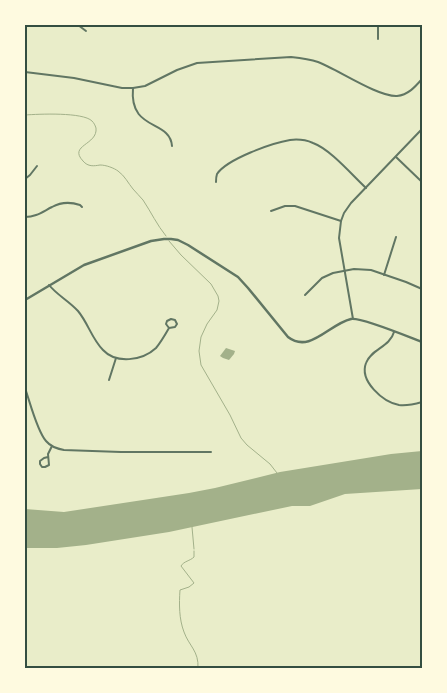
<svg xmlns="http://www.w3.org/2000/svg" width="447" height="693" viewBox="0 0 447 693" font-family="'Nunito Sans',sans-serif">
  <rect width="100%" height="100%" fill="#e9edc9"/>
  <!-- water -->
  <g fill="#a3b18a">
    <path d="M226 348 235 351 234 354 229 360 223 358 220 356Z"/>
    <path d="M422 451V489L345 494 310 506H292L169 532 86 545 57 548H25V509L64 512 189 493 215 488 280 472 391 454Z"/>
  </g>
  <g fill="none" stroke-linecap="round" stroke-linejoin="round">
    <!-- stream -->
    <g stroke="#a3b18a" stroke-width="1">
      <path d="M25 115C39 114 83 112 92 121 94 123 95 125 96 128 98 145 68 145 83 161 88 167 94 166 100 165 106 165 114 168 118 171 125 176 128 183 133 189 136 193 140 196 143 200 151 212 157 225 166 236"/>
      <path d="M169 241 181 255 211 284 218 296 219 301 217 310 207 324 201 337 199 351 201 365 230 415 241 438 247 445 270 464 277 473"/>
      <path d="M192 527 194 549"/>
      <path d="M194 551V557C190 561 184 561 181 566L194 583 189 587 180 590C179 604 179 619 184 632 189 646 199 651 198 668"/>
    </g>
    <!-- minor -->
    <g stroke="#617663" stroke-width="2">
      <path d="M78 25 86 31"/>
      <path d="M378 39V25"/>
      <path d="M25 72 74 78 122 88H133L145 86 177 70 197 63 291 57C300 58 309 59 318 62 337 69 378 97 397 96 408 95 415 87 422 79"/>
      <path d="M133 88C129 132 170 119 172 146"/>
      <path d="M396 157 422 182"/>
      <path d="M25 179 30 175 37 166"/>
      <path d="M216 182C216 179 216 177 217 174 227 159 272 143 290 140 298 139 306 140 313 143 330 149 352 175 366 188"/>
      <path d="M271 211 285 206H295L341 221"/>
      <path d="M25 217C36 217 42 212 52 207 61 202 71 202 80 205L82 207"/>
      <path d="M384 275 396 237"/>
      <path d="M49 285C57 295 69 301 78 311 88 323 92 339 103 350 116 364 142 361 156 348 161 342 165 335 169 328L175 327 177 324 175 320 171 319 167 321 166 324 169 328"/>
      <path d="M305 295 322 278 333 273 354 269 371 270 406 282 422 289"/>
      <path d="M353 319 339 238 341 221 344 213 351 203 422 129"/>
      <path d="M394 332C390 347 371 349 366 363 359 381 383 402 399 405 407 406 415 404 422 402"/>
      <path d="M109 380 116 358"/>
      <path d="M25 388C30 402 37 431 46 441 51 447 58 449 64 450L121 452H211"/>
      <path d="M48 457 44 458 40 461V464L42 467H45L49 465 48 454 52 446"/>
      <path d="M406 668H410"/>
    </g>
    <!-- tertiary -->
    <path stroke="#617663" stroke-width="2.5" d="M25 300 84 265 151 241 164 239H171L178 240 188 245 238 277 248 288 288 337C310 354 329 324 351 319 361 317 409 337 422 342"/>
  </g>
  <!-- border -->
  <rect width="447" height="693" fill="none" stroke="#fefae0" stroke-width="52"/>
  <rect x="26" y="26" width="395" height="641" fill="none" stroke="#344e41" stroke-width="2"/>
</svg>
